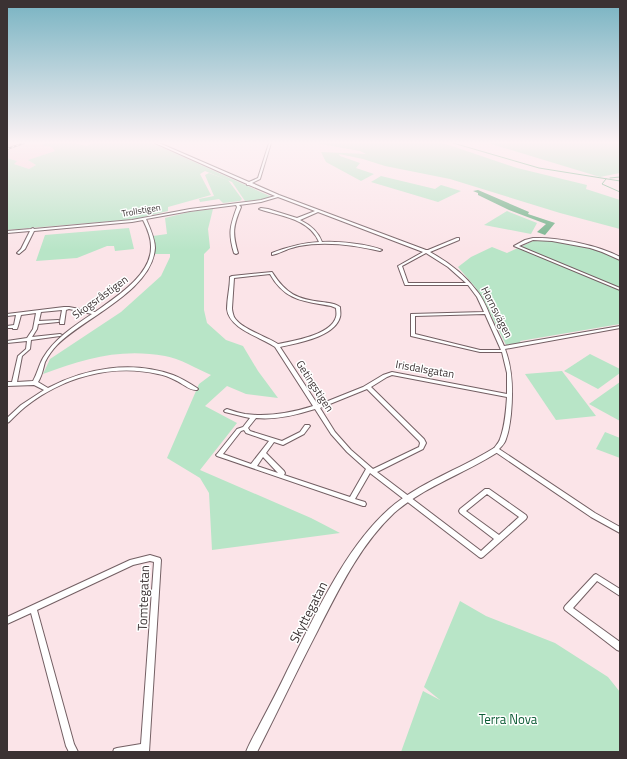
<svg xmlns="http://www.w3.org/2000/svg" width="627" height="759" viewBox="0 0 627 759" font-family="'Titillium Web',sans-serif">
  <rect width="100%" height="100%" fill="#fbe4e8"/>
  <!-- built -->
  <path fill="#f5d6db" d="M7 143H45L43 144 52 147 55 151 29 160 36 165 29 169 14 164 16 161 7 158Z"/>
  <!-- green -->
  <g fill="#b8e5c7">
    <path d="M45 143H75L87 146 92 143H152L272 197 265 199 245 201 232 182 205 171 200 174 211 195 168 207V211L139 218 124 220 7 230V158L17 161 14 164 29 169 36 165 28 160 55 151 52 147 42 145Z"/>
    <path d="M315 143H443L517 168 587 185 586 189 620 200V229L560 213 450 179 385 166 363 159 339 154 340 156 360 163 356 168 374 174 361 181 326 162 321 152 366 154 360 151Z"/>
    <path d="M488 143H620V173L600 177Z"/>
    <path d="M209 173 228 180 242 199 240 201 223 203 219 199 200 202 199 199 214 196 205 175Z"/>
    <path d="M381 176 435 189 441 185 461 191 438 202 371 182Z"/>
    <path d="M213 209 208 229 210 248 204 254V310L207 323 226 340 243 346 258 371 278 398 246 394 227 386 205 406 237 423 200 470 311 518 340 533 212 550 209 493 200 478 167 458 199 384 211 375C197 369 179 358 165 356 119 348 85 359 43 374L50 359 121 312 161 276 170 257V254H155L153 236 167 234 165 218 189 212Z"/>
    <path d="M507 211 537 223 531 234 484 225Z"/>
    <path d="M129 228 134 249 115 251 114 246H107L77 258 36 261 45 235Z"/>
    <path d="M539 240C560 241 603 249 620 261V324L520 341 521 343 506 345 484 301 475 287 458 267 471 257 492 247 507 253 533 241Z"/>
    <path d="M590 354 620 369V373L598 389 564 371Z"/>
    <path d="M562 371 596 416 556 420 525 374Z"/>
    <path d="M620 382V421L589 404Z"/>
    <path d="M605 432 620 438V458L596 449Z"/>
    <path d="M460 601 486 616 555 643 608 677 620 692V752H401L423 691 440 700 424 687Z"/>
  </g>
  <!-- water -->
  <path fill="#70b188" d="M478 190 529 212 528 214 555 223 545 235 537 232 546 224 509 210 478 195V193L473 191Z"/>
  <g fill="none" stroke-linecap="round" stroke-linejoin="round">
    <!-- stream -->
    <g stroke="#70b188" stroke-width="1">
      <path d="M453 143 539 168 620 181"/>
      <path d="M610 178 620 177"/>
      <path d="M606 179 602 184 620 192"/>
    </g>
    <!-- minor casing -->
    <g stroke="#735f63" stroke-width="2">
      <g id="minor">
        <path d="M155 143H159L249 182 258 178 269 143H271L260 179 252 183 279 195 426 250H428L457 238H459V240L430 252C448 262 464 274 476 290 483 298 487 308 491 318 495 327 500 337 504 346L620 326V328L505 349C513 370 513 392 511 414 510 422 509 431 506 439 505 443 502 446 499 449L595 513 620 527V533L591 517 494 451 493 450C495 446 499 443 500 439 505 426 506 411 507 397L392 375 387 377 371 387 424 439 426 443 423 449 377 472 481 551 494 539 460 513 459 511 460 509 485 489H489L526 515 527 517 526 519 483 557 481 558 479 557 370 473 355 499 365 502 366 504 365 506H363L217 456 216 455 217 454 237 429 243 427 250 418 245 417 225 412 224 411 225 410 227 409C233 411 239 413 245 414 268 417 291 413 313 406L275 347C261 337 229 329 227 309 227 298 230 288 230 277L232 276 272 272C286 294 297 299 322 302 328 303 335 303 340 307 340 310 341 314 340 317 335 337 297 343 280 347L318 405 363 387 383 375 392 372 507 394V373L502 352H480L411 336V314L484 312 477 297 468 285H405L398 266 423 252 318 212 300 220C310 225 318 231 322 242 337 241 369 244 382 250L380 251C353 245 326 241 299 246 295 247 290 248 286 250 281 252 277 254 272 255V253C287 247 302 243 319 242 311 222 288 217 269 212 265 211 262 210 259 209L261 208 268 209 297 218 315 211 278 197 261 202 239 205 241 207C233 226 232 233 238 253L236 254 234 253C228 233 230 226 237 207L236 205 190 211 146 219C150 228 155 239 155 248 152 291 85 317 57 345 52 350 48 356 45 362 43 369 42 376 38 382L48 388C85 368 132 360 173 375 181 378 189 383 197 388L198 389 197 390C190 391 182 383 175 380 169 377 164 375 158 374 111 363 61 378 25 407 19 412 14 417 9 422L7 423V418L21 405 44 390 34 385 7 386V382H12L18 356 26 349 27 341 7 343V341L27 338 33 329 36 313 21 315 18 326 17 329H13V328H7V326L14 325 16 315 7 316V314L64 307H69L95 312C116 297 152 275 151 246 151 237 147 228 143 220L132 222 34 231 25 249 19 254 17 253 21 249 30 231 7 233V231L31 229 33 228 34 229 132 220 190 209 261 200 275 196 249 185H247V184ZM426 253 448 267 466 283H408L402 266ZM270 274C285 301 304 301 331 306L336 308C336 310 337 314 336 317 331 335 293 341 278 344 266 336 241 329 234 317 233 314 232 311 232 308L234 278ZM69 309 92 314C74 326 54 339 43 358 39 365 37 374 33 381L17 382 22 356 30 349 31 340 60 336 62 335 60 334 32 337 37 329 38 324 58 322 60 321V324H64L66 310ZM62 310 60 321 58 320 39 321 41 312ZM485 314 501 350H480L415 334V316ZM367 389 419 441 420 443 419 447 373 469 351 450 335 432 320 408ZM315 409 331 434 347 452 366 469 350 497 284 475 285 473 284 471 266 453 274 442 283 445 304 434 310 426 309 425H305L300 432 282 441 250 431 248 428 256 418C276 420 296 415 315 409ZM244 430 246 433 269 441 251 464 223 454 241 431ZM263 457 278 473 257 466ZM487 494 519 517 499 535 466 511Z"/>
        <path d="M533 238C557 237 599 245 620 257V260L602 252 590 248 552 241 533 240 519 246 620 288V290L514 246 525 240Z"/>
        <path d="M150 555 160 558 161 560 149 752H113L114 749 117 748 141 744 154 562 150 561 133 565 37 610 74 744 78 752H69L66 746 31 613 7 624V617L130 560Z"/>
        <path d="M596 574 620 589V596L597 581 573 608 620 642V651L617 650 565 610 564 608 565 606 594 575Z"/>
      </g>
    </g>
    <!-- tertiary casing -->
    <g stroke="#735f63" stroke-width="2">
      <path id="tertiary" d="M494 448H498L499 450 498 452C464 474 425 486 394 513 360 545 339 589 318 630 297 670 278 711 257 752H246C250 742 256 732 261 722 270 705 279 688 287 671 314 618 344 549 389 509 420 482 459 470 494 448Z"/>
    </g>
    <!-- minor -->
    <use href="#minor" fill="#fff" fill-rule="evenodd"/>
    <!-- tertiary -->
    <use href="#tertiary" fill="#fff" fill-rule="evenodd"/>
    <!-- rail casing -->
    <g stroke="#554a4b" stroke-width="2">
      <path id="rail" d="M7 149 24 143"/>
    </g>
    <!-- rail -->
    <use href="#rail" stroke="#fff" stroke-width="1" stroke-dasharray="2.5" stroke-linecap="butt"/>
  </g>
  <!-- sky -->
  <linearGradient id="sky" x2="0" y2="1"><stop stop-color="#78b3c2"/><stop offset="0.57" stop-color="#fdf3f5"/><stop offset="1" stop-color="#fdf3f5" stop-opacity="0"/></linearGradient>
  <rect width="627" height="250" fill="url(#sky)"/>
  <g text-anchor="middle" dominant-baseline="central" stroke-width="3" stroke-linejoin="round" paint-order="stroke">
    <!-- far-street labels -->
    <g font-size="9" fill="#3b3233" stroke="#fff">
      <text transform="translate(141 210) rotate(-10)">Trollstigen</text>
    </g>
    <!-- street labels -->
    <g font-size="11" fill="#3b3233" stroke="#fff">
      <text transform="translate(100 297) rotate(-36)">Skogsråstigen</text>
      <text transform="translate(497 312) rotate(63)">Hornsvägen</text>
      <text transform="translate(425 369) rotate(10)">Irisdalsgatan</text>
      <text transform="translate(315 386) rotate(57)">Getingstigen</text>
    </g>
    <!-- near-street labels -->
    <g font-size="13" fill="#3b3233" stroke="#fff">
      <text transform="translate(143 598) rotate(-88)">Tomtegatan</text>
      <text transform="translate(308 612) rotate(-63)">Skyttegatan</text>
    </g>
    <!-- near-park labels -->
    <g font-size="13" fill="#0e5d37" stroke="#fff">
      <text x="508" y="719">Terra Nova</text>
    </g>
  </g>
  <!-- border -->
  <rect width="627" height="759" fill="none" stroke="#3b3233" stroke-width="16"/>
</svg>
